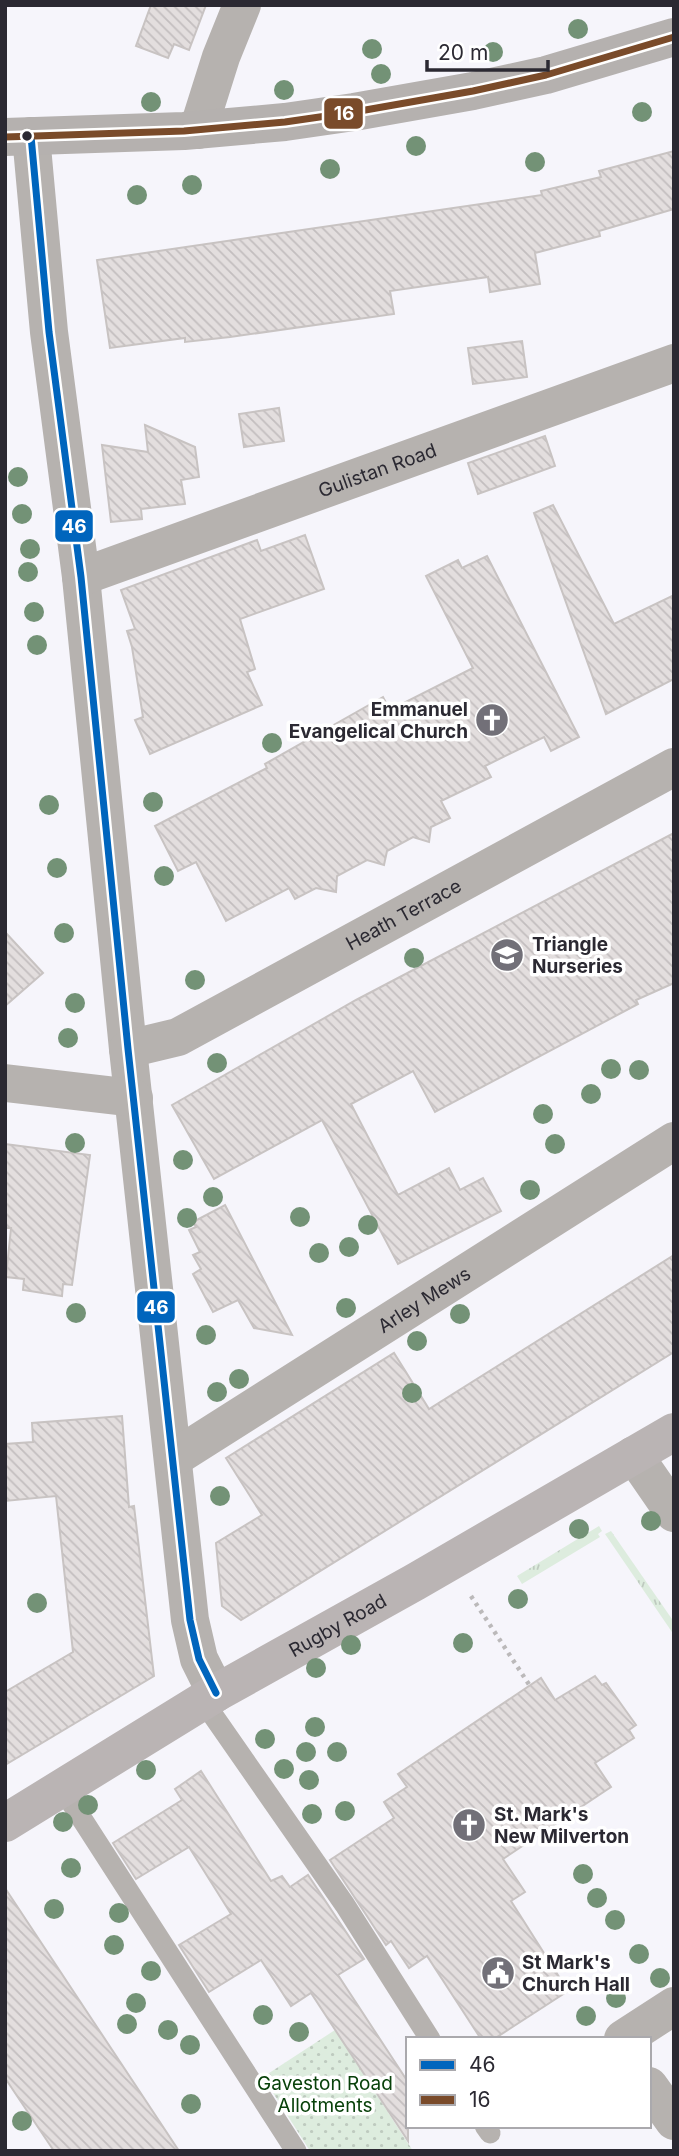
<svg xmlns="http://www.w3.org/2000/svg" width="679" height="2156" viewBox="0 0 679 2156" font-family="Inter,sans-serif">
  <defs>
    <pattern id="grass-tufts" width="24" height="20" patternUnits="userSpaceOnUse" patternTransform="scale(1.75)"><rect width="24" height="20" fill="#ddecde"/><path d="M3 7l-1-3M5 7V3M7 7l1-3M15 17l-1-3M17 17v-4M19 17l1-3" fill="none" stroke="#becabf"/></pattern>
    <pattern id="garden-dots" width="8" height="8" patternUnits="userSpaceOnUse" patternTransform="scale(1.75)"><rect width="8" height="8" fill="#ddecde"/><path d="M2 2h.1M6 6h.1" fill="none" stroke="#becabf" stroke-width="1.8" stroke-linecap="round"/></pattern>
    <pattern id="building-back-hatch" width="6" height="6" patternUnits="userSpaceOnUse" patternTransform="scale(1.75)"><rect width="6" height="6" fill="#e3dede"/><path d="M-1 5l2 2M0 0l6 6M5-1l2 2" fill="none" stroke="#c3bebf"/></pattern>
  </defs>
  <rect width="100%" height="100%" fill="#f6f5fb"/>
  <!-- grass -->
  <g fill="url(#grass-tufts)">
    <path d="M599 1526 602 1531 598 1534 600 1537 522 1584 517 1576Z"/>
    <path d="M611 1531 674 1622V1635L605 1534Z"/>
  </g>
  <!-- garden -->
  <path fill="url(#garden-dots)" d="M335 2030 413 2151H310L263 2077Z"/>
  <!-- building -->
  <g fill="url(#building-back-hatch)" stroke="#c8c3c2" stroke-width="2">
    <path d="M151 5H206L189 50 174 44 168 58 136 46Z"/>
    <path d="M674 151V209L599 231 600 236 535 253 540 284 490 292 488 277 390 291 394 314 230 337 185 342V338L110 348 97 260 542 195 541 191 601 177 599 171Z"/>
    <path d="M522 341 527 377 473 384 468 348Z"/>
    <path d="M279 408 284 441 244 447 239 414Z"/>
    <path d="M145 425 195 447 199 477 181 480 185 504 141 509 142 519 111 522 102 445 148 452Z"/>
    <path d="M545 436 555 466 478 494 468 463Z"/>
    <path d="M553 505 614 624 674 595V679L606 714 534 513Z"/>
    <path d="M305 535 324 589 240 619 255 669 247 672 262 705 150 754 135 720 143 717 132 647 127 631 135 629 121 590 257 540 261 551Z"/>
    <path d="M487 556 579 737 551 751 544 737 485 766 491 777 441 801 450 818 431 827 429 842 413 837 387 851 384 865 367 860 337 876 336 892 316 888 295 899 289 888 226 921 196 862 178 871 155 826 267 768 265 764 383 697 390 710 473 668 426 576 458 560 462 568Z"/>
    <path d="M674 833V983L636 1000 638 1004 435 1112 413 1071 351 1104 398 1195 449 1168 460 1190 483 1178 501 1211 398 1264 322 1120 214 1179 172 1105 356 1000Z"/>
    <path d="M5 932 43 973 5 1006Z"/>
    <path d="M5 1144 90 1155 72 1285 63 1284 62 1296 23 1290 24 1279 6 1277 11 1228H5Z"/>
    <path d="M225 1205 292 1335 254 1328 238 1300 213 1312 193 1274 201 1269 193 1255 200 1252 189 1230 196 1227 193 1222Z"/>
    <path d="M674 1255V1352L241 1620 222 1606 216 1543 262 1515 226 1458 394 1353 429 1409Z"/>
    <path d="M122 1416 129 1507 134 1506 154 1676 5 1765V1692L73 1652 56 1496 5 1501V1444L33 1442 32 1423Z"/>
    <path d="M595 1676 602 1685 606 1683 636 1725 629 1730 634 1738 595 1763 611 1787 503 1859 525 1892 511 1901 568 1991 494 2039H481L427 1956 409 1968 391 1941 386 1945 330 1860 394 1818 384 1802 407 1787 398 1774 541 1678 555 1700Z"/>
    <path d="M201 1771 271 1881 282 1876 290 1887 308 1875 364 1959 338 1975 408 2082V2141L311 1993 291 2006 261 1960 209 1992 179 1945 231 1914 189 1847 136 1879 113 1843 182 1800 175 1789Z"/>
    <path d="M5 1888 179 2151H54L5 2078Z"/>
  </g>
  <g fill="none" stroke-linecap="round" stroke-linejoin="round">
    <!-- path -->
    <path stroke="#bbb9ba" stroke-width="4.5" stroke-dasharray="3.5 5" stroke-linecap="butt" d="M471 1596 530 1686"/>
    <!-- lane -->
    <g stroke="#b6b2af" stroke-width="21">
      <path d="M203 1701 345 1905 430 2039"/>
      <path d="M62 1788 296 2151"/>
      <path d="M485 2126 490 2133"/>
    </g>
    <!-- street -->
    <g stroke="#b6b2af" stroke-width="38">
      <path d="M198 130 221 57 242 5"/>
      <path d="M31 136 49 332 81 577 128 1049 190 1620 199 1659 216 1693"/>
      <path id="s1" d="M81 577 674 363"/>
      <path id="s2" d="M128 1049 178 1037 674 767"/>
      <path d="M5 1083 134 1098"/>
      <path d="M634 1455 674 1513"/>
      <path id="s3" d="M174 1458 674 1141"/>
      <path d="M623 2039 674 2006"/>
      <path d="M649 2086 674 2121"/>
    </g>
    <!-- secondary -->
    <path stroke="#b5b1af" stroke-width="38" d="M5 137 184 131 285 122 354 112 473 91 546 75 674 37"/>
    <!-- primary -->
    <path stroke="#bab4b4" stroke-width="38" id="s4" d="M5 1823 216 1693 415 1582 674 1432"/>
    <!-- bus-1 casing -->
    <g stroke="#fff" stroke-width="12">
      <path id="bus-1" d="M31 136 49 332 81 577 128 1049 190 1620 199 1659 216 1693"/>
    </g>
    <!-- bus-2 casing -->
    <g stroke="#fff" stroke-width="12">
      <path id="bus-2" d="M5 137 184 131 285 122 354 112 473 91 546 75 674 37"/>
    </g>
    <!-- bus-1 -->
    <use href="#bus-1" stroke="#0065bd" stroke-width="7"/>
    <!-- bus-2 -->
    <use href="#bus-2" stroke="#7a4b2a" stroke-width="7"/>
  </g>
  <!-- trees -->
  <g fill="#739276">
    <circle cx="578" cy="29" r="10"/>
    <circle cx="372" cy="49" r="10"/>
    <circle cx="493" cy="52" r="10"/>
    <circle cx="381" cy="74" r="10"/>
    <circle cx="284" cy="90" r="10"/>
    <circle cx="151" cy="102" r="10"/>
    <circle cx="642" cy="112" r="10"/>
    <circle cx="416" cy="146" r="10"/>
    <circle cx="535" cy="162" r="10"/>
    <circle cx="330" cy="169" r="10"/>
    <circle cx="192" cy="185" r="10"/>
    <circle cx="137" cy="195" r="10"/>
    <circle cx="18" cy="477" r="10"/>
    <circle cx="22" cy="514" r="10"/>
    <circle cx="30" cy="549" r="10"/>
    <circle cx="28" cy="572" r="10"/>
    <circle cx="34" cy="612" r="10"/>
    <circle cx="37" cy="645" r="10"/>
    <circle cx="272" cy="743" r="10"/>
    <circle cx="153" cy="802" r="10"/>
    <circle cx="49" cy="805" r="10"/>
    <circle cx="57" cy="868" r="10"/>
    <circle cx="164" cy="876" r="10"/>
    <circle cx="64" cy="933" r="10"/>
    <circle cx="414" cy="958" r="10"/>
    <circle cx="195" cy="980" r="10"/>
    <circle cx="75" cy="1003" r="10"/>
    <circle cx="68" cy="1038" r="10"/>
    <circle cx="217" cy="1063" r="10"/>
    <circle cx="611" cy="1069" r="10"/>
    <circle cx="639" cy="1070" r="10"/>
    <circle cx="591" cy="1094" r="10"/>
    <circle cx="543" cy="1114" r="10"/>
    <circle cx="75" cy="1143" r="10"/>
    <circle cx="555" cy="1144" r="10"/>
    <circle cx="183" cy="1160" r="10"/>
    <circle cx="530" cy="1190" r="10"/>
    <circle cx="213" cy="1197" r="10"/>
    <circle cx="300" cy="1217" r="10"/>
    <circle cx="187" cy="1218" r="10"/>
    <circle cx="368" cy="1225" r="10"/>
    <circle cx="349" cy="1247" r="10"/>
    <circle cx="319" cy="1253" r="10"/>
    <circle cx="346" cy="1308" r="10"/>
    <circle cx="76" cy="1313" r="10"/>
    <circle cx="460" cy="1314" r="10"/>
    <circle cx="206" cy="1335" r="10"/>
    <circle cx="417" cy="1341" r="10"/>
    <circle cx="239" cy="1379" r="10"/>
    <circle cx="217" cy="1392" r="10"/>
    <circle cx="412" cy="1393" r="10"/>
    <circle cx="220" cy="1496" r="10"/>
    <circle cx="651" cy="1521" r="10"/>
    <circle cx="579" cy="1529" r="10"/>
    <circle cx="518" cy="1599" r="10"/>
    <circle cx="37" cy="1603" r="10"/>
    <circle cx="463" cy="1643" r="10"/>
    <circle cx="351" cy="1645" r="10"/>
    <circle cx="316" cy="1668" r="10"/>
    <circle cx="315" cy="1727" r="10"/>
    <circle cx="265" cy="1739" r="10"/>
    <circle cx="306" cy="1752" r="10"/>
    <circle cx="337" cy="1752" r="10"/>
    <circle cx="284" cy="1769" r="10"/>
    <circle cx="146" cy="1770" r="10"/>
    <circle cx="309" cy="1780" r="10"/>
    <circle cx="88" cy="1805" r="10"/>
    <circle cx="345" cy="1811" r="10"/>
    <circle cx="312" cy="1814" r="10"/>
    <circle cx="63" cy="1822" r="10"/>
    <circle cx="71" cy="1868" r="10"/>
    <circle cx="583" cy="1874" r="10"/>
    <circle cx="597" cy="1898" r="10"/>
    <circle cx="54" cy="1909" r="10"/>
    <circle cx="119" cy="1913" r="10"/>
    <circle cx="615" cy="1920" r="10"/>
    <circle cx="114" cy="1945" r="10"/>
    <circle cx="639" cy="1954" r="10"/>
    <circle cx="151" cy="1971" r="10"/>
    <circle cx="660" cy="1978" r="10"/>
    <circle cx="616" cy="1998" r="10"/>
    <circle cx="136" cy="2003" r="10"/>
    <circle cx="263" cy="2015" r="10"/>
    <circle cx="586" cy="2016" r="10"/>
    <circle cx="127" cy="2024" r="10"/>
    <circle cx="168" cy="2030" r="10"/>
    <circle cx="299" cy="2032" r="10"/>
    <circle cx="190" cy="2045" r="10"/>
    <circle cx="191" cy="2104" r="10"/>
    <circle cx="22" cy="2121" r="10"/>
  </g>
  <!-- icons -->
  <defs>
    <g id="church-disc" transform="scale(1.75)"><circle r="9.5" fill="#727078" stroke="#fff"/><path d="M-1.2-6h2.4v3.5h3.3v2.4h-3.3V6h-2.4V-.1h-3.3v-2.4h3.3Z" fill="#fff"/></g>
    <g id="school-disc" transform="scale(1.75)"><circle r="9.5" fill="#727078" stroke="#fff"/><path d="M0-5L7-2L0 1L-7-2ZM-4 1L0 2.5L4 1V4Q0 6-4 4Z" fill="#fff"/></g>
    <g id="civic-disc" transform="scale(1.75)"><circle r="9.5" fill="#727078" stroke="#fff"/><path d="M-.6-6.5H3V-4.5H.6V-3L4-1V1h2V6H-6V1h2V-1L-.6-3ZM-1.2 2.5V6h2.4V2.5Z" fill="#fff"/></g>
  </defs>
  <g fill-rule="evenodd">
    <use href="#church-disc" x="492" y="720"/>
    <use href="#school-disc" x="507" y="955"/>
    <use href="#church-disc" x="469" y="1825"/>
    <use href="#civic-disc" x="498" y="1973"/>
  </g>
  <!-- markers -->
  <circle fill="#2b2932" stroke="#fff" stroke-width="2.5" cx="27" cy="136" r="6"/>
  <g text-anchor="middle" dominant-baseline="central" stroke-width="7" stroke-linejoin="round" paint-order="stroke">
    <!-- street labels -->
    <g font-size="19" fill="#2b2932" stroke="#fff">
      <text stroke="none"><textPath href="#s1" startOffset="315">Gulistan Road</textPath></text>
      <text stroke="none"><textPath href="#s2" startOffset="308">Heath Terrace</textPath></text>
      <text stroke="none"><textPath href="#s3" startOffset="296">Arley Mews</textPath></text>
      <text stroke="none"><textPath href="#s4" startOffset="387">Rugby Road</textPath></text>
    </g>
    <!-- poi labels -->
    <g font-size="19" font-weight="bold" fill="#2b2932" stroke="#fff" text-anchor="start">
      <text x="468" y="709" text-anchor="end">Emmanuel<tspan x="468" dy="22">Evangelical Church</tspan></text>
      <text x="532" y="944">Triangle<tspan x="532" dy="22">Nurseries</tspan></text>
      <text x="494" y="1814">St. Mark's<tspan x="494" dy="22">New Milverton</tspan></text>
      <text x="522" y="1962">St Mark's<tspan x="522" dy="22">Church Hall</tspan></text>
    </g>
    <!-- park labels -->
    <g font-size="19" fill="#08410a" stroke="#fff">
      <text x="325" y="2083">Gaveston Road<tspan x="325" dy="22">Allotments</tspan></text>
    </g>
  </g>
  <g stroke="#fff" stroke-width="2.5">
    <rect x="323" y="97" width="41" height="33" rx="7" fill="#7a4b2a"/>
    <rect x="54" y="509" width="40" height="34" rx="7" fill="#0065bd"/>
    <rect x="136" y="1290" width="40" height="34" rx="7" fill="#0065bd"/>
  </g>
  <g font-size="19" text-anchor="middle" font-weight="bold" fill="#fff">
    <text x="344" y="120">16</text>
    <text x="74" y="533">46</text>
    <text x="156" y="1314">46</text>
  </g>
  <!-- border -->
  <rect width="679" height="2156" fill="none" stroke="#2b2932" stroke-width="14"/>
  <!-- legend -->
  <rect x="406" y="2037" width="245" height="91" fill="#ffffff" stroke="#aaa9ad" stroke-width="2"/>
  <rect x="420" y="2060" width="35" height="10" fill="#0065bd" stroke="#aaa9ad" stroke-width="2"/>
  <text x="469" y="2072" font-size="21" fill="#2b2932">46</text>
  <rect x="420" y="2095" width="35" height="10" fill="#7a4b2a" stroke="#aaa9ad" stroke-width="2"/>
  <text x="469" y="2107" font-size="21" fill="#2b2932">16</text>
  <!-- scale -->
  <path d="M427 60v10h121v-10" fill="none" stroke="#2b2932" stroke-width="3.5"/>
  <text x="438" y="60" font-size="21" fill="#2b2932" stroke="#ffffff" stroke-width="5" paint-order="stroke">20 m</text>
</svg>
